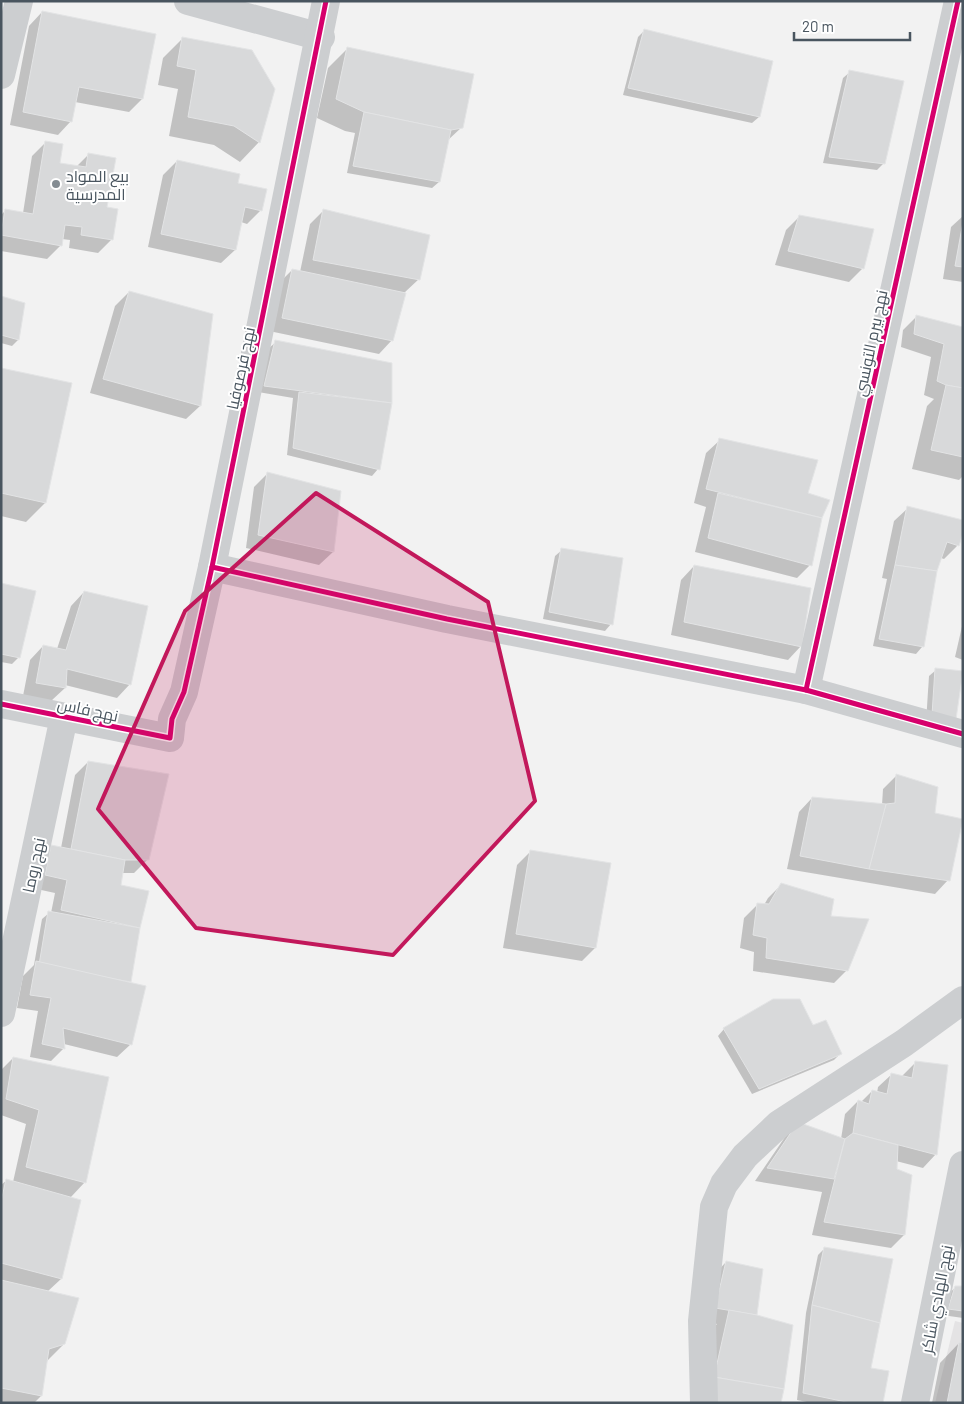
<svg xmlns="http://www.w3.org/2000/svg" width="964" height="1404" viewBox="0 0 964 1404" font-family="Barlow,Cairo,sans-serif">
  <rect width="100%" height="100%" fill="#f2f2f2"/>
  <!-- education -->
  <path fill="#e4e3e4" d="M955 1321 963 1323V1403H935Z"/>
  <!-- shadow -->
  <g fill="#0003">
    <path d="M42 12 142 99 129 112 75 102 71 121 58 135 10 125 29 26Z"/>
    <path d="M645 30 759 117 752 123 623 95 638 37Z"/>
    <path d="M183 38 273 89 259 142 240 162 214 145 169 136 178 89 158 85 163 58Z"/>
    <path d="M348 48 462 127 447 141 439 182 432 188 347 173 355 133 345 131 317 118 328 68Z"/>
    <path d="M850 72 884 163 877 170 823 163 843 78Z"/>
    <path d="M46 142 58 164 76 167 89 154 106 208 111 240 98 253 69 248 70 240 62 239 61 245 47 259 1 251V215L6 210 23 213 32 156Z"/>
    <path d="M177 161 236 184 261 210 247 224 241 222 235 250 221 263 148 247 163 175Z"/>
    <path d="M324 210 419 279 404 293 392 340 379 354 269 331 279 283 292 270 300 272 310 224Z"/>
    <path d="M963 216V282L943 279 951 227Z"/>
    <path d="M799 217 863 268 849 282 775 265 786 230Z"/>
    <path d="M129 292 211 314 200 406 186 419 90 393 115 306Z"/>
    <path d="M1 297 24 304 18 340 12 346 1 343Z"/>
    <path d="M917 316 963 328V476L959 480 912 469 927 406 934 399 924 395 931 357 901 347 903 330Z"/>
    <path d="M276 342 391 364V403L378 469 372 476 287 455 293 398 258 392 269 348Z"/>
    <path d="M1 370 45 503 26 522 1 516Z"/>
    <path d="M720 440 806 494 828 501 820 518 810 565 797 578 695 552 706 507 694 503 706 453Z"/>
    <path d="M267 474 333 552 319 565 246 548 254 487Z"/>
    <path d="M908 508 963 528 957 546 944 559 941 558 936 571 922 647 916 654 873 646 887 579 882 578 894 521Z"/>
    <path d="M562 550 611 624 605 631 543 619 555 556Z"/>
    <path d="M694 566 801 646 788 660 671 635 681 580Z"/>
    <path d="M1 585 19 657 12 664 1 662Z"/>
    <path d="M84 592 130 684 117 698 65 685V688L51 701 23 696 30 660 43 646 57 649 71 606Z"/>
    <path d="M963 622V660L955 657Z"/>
    <path d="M936 670 962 672 926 722 929 676Z"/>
    <path d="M88 762 148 859 134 873H122L119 886 139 928 130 981 128 983 131 1044 117 1057 64 1044V1048L51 1061 30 1057 38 1011 17 1008 23 976 34 965 42 919 49 913H51L55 893 32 888 38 860 51 846 61 848 75 775Z"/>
    <path d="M896 776 934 814 948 880 935 894 787 869 799 812 812 798 882 805 883 789Z"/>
    <path d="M531 851 595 948 582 961 503 948 517 865Z"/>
    <path d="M781 885 830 917 847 970 834 983 753 971 754 952 740 948 744 918 758 904 764 905 768 898Z"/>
    <path d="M724 1029 841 1053 834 1060 752 1094 718 1036Z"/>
    <path d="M13 1058 85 1182 70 1198 61 1279 47 1292 64 1344 46 1362 41 1396 34 1403H1V1185L7 1180 13 1182 26 1124 1 1115V1070Z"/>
    <path d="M916 1062 936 1154 923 1168 896 1161 895 1170 911 1176 904 1235 891 1248 812 1235 822 1192 755 1181 785 1137 798 1123 841 1139 845 1114 858 1101 861 1102 872 1091 877 1093 878 1087 892 1074 902 1076Z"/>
    <path d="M825 1248 870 1369 882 1403H812L797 1400 806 1313 818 1255Z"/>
    <path d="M726 1262 756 1316 780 1403H695L710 1331 717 1324 702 1321 713 1276Z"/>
    <path d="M963 1287V1318L942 1315 948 1294 955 1288Z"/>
    <path d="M959 1343 963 1403H932L940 1363Z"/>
  </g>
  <!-- building -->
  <g fill="#d8d9da" stroke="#e3e4e5">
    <path d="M42 11 156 34 143 99 79 87 72 122 23 112Z"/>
    <path d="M644 29 773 61 760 117 628 88Z"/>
    <path d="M182 37 252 50 275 89 260 143 234 126 188 117 196 70 177 66Z"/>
    <path d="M347 47 474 74 463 128 451 130 364 112 336 99Z"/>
    <path d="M849 70 904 81 885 164 829 157Z"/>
    <path d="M364 112 451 130 440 182 353 166Z"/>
    <path d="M45 141 63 144 60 163 86 167 88 153 116 158 107 207 118 209 113 240 81 235 82 227 65 225 62 246 1 235 5 209 33 214Z"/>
    <path d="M177 160 240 174 238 183 267 189 262 211 245 207 236 250 161 234Z"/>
    <path d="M323 209 430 235 420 280 313 260Z"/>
    <path d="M799 215 874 229 864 269 788 251Z"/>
    <path d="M963 222V267L955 266Z"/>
    <path d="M292 269 406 293 393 341 282 318Z"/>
    <path d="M129 291 213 314 201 406 103 379Z"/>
    <path d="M1 296 25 303 19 340 1 335Z"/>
    <path d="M916 315 963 327V388L946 385 937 381 944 344 914 334Z"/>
    <path d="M275 340 392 363V403L264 386Z"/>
    <path d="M1 368 72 383 46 503 1 493Z"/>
    <path d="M946 385 963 388V457L931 450Z"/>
    <path d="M299 392 392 403 380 470 293 448Z"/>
    <path d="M719 438 818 460 808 493 830 500 822 518 706 489Z"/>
    <path d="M267 472 341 491 334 552 258 535Z"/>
    <path d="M718 493 822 518 812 566 708 538Z"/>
    <path d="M907 506 963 520V533L959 546 947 542 937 571 895 565Z"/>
    <path d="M561 548 623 558 613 625 549 612Z"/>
    <path d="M694 565 811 588 802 647 684 622Z"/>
    <path d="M895 565 937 571 924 647 879 639Z"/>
    <path d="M1 583 36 591 20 658 1 654Z"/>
    <path d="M84 591 148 606 131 685 67 669 66 688 36 683 43 645 66 650Z"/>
    <path d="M935 668 963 671 956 719 932 715Z"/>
    <path d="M88 761 169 774 149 860H125L71 849Z"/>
    <path d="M896 774 938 787 935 813 963 819 950 881 869 869 886 804 895 803Z"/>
    <path d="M812 797 886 804 869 869 800 856Z"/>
    <path d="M51 845 125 860 121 885 149 891 140 928 61 910 67 880 45 875Z"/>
    <path d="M530 850 611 863 596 948 516 934Z"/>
    <path d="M781 883 834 899 831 916 869 919 848 971 766 958 767 938 753 935 757 903 769 904Z"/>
    <path d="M48 911 140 928 131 982 39 965Z"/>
    <path d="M36 961 146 986 132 1045 63 1028 65 1049 42 1044 51 998 30 995Z"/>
    <path d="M773 999H800L813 1025 826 1020 842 1054 759 1089 723 1028Z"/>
    <path d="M13 1057 109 1077 86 1183 26 1167 39 1110 6 1099Z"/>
    <path d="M915 1061 948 1065 937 1155 853 1133 858 1100 869 1104 872 1090 887 1094 891 1073 912 1078Z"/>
    <path d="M798 1122 845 1139 834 1179 767 1168Z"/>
    <path d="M853 1133 898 1145 897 1169 912 1175 905 1235 824 1222 845 1139Z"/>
    <path d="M6 1179 81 1200 62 1279 1 1263V1202Z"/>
    <path d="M824 1247 893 1259 880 1323 812 1305Z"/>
    <path d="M726 1261 763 1269 757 1315 715 1308Z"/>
    <path d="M1 1280 79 1298 65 1344 49 1349 42 1396 1 1388Z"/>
    <path d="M955 1286H963V1311L948 1309Z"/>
    <path d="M812 1305 880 1323 871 1368 889 1371 883 1403H851L803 1393Z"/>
    <path d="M729 1310 757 1315 793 1325 784 1389 714 1377Z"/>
    <path d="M959 1342 963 1343V1403H947Z"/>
    <path d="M714 1377 784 1389 781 1403H720L711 1401Z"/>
  </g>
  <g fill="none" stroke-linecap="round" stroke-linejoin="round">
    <!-- street -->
    <g stroke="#ccced0" stroke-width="28">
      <path d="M188 1 321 37"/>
      <path d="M1 75 19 1"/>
      <path d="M212 567 447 619 806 690 963 734"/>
      <path d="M806 690 958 1"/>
      <path d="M1 704 170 738 172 719 184 692 212 567 326 1"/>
      <path d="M1 1013 64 717"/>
      <path d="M704 1403 702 1321 714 1207 724 1184 745 1156 779 1124 904 1043 963 1000"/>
      <path d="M915 1403 963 1165"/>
    </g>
    <!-- cycleway casing -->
    <g stroke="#fff" stroke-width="8">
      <g id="cycleway">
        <path d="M212 567 447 619 806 690 963 734"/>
        <path d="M806 690 958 1"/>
        <path d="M1 704 170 738 172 719 184 692 212 567 326 1"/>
      </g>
    </g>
    <!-- cycleway -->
    <use href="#cycleway" stroke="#d6006c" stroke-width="5"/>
  </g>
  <!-- marked area -->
  <path fill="#c2185b" fill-opacity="0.2" stroke="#c2185b" stroke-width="4" stroke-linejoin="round" d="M316 493 488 602 535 801 393 955 196 928 98 809 185 611Z"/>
  <!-- markers -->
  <circle fill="#848c92" stroke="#fff" stroke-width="2" cx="56" cy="184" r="5"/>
  <g text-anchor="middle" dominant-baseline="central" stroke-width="4" stroke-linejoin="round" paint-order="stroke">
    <!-- poi labels -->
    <g font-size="16" fill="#49555f" stroke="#fff" text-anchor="start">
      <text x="66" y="175">بيع المواد<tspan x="66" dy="18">المدرسية</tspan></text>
    </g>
    <!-- street labels -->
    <g font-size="16" fill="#49555f" stroke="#fff">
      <text transform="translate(870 343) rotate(-78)">نهج بيرم التونسي</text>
      <text transform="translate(240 368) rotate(-78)">نهج فرصوفيا</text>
      <text transform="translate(88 709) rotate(12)">نهج فاس</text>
      <text transform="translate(33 865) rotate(-78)">نهج روما</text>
      <text transform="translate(936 1299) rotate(-79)">نهج الهادي شاكر</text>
    </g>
  </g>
  <!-- border -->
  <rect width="964" height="1404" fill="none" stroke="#49555f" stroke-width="5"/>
  <!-- scale -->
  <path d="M794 32v8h116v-8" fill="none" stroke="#49555f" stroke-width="2.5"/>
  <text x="802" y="32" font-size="15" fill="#49555f" stroke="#ffffff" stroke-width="4" paint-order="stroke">20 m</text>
</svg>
